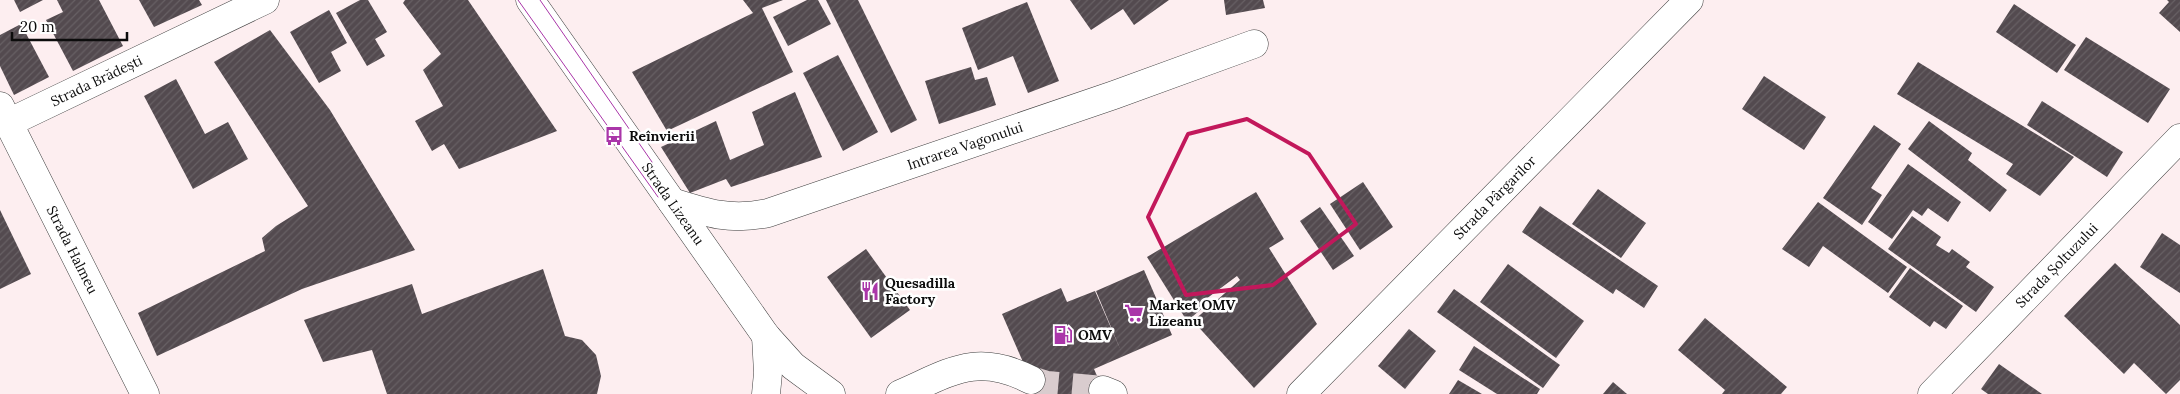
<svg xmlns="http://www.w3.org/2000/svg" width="2180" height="394" viewBox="0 0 2180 394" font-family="Lora,serif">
  <defs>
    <pattern id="building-hatch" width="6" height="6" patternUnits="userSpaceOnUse" patternTransform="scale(1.25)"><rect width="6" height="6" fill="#534a4f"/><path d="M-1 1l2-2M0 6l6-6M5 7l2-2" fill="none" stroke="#676064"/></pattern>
  </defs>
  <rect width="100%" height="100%" fill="#fdeef0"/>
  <!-- building -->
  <g fill="url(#building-hatch)">
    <path d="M14 0H43L20 12Z"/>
    <path d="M57 0H99L123 46 73 71 46 20 63 12Z"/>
    <path d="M139 0H199L202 5 154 27Z"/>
    <path d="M360 0H368L387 32 375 39 385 56 367 66 336 13Z"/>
    <path d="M405 0H468L557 131 459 169 444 144 432 151 415 121 443 106 423 70 441 54 403 3Z"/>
    <path d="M743 0H783L762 8 793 72 667 131 632 72 753 13Z"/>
    <path d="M807 0H818L831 24 788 46 773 17Z"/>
    <path d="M826 0H858L917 120 891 133Z"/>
    <path d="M1070 0H1169L1134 25 1123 9 1091 30Z"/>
    <path d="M1224 0H1263L1265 8 1226 15Z"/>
    <path d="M2167 0H2180V32L2159 13 2169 2Z"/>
    <path d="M1027 2 1059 81 1028 93 1013 56 978 70 962 28Z"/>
    <path d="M2014 4 2076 45 2057 73 1996 32Z"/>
    <path d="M329 10 347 43 331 52 341 71 319 83 290 32Z"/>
    <path d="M21 24 49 77 14 95 0 66V35Z"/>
    <path d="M270 30 330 110 415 250 302 289 157 356 138 313 265 251 262 238 276 226 308 206 214 62Z"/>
    <path d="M2086 37 2170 89 2148 123 2064 70Z"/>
    <path d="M838 55 878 132 843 151 803 73Z"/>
    <path d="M1918 62 2074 157 2040 196 2006 174 2013 164 1897 94Z"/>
    <path d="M971 67 975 80 987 77 996 105 939 124 925 81Z"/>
    <path d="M1764 76 1826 117 1804 150 1742 109Z"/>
    <path d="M176 79 205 134 228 122 248 159 193 189 144 96Z"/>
    <path d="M795 92 822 157 731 187 726 179 690 193 661 147 716 121 730 160 764 145 752 112Z"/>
    <path d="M2042 101 2123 152 2107 177 2027 125Z"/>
    <path d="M1929 121 1972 153 1968 160 2007 190 1990 212 1908 149Z"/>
    <path d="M1874 125 1901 144 1871 188 1882 195 1862 225 1823 198Z"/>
    <path d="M1908 164 1961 202 1948 222 1928 208 1922 216 1913 210 1892 239 1868 222Z"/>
    <path d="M1363 182 1393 227 1360 250 1330 204Z"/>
    <path d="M1598 189 1646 223 1621 258 1572 224Z"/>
    <path d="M1256 192 1284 239 1269 248 1317 324 1254 388 1193 321 1240 280 1237 276 1202 302 1205 306 1187 321 1147 257Z"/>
    <path d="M1818 202 1907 267 1888 293 1823 246 1809 267 1782 249Z"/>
    <path d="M1540 206 1658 286 1644 308 1616 289 1613 294 1522 232Z"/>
    <path d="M1320 207 1354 256 1333 270 1300 221Z"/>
    <path d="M0 210 31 274 0 289Z"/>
    <path d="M1912 216 1941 237 1936 245 1949 253 1952 249 1970 262 1966 267 1994 287 1976 312 1888 249Z"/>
    <path d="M2162 233 2180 245V293L2140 267Z"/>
    <path d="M866 249 910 310 871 338 827 277Z"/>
    <path d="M2115 263 2180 325V380L2166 394 2134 363 2124 374 2064 316Z"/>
    <path d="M1508 264 1584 321 1556 358 1480 302Z"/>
    <path d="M1910 268 1963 306 1946 329 1934 321 1930 327 1889 297Z"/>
    <path d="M543 269 565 336 582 340 596 355 601 376 597 394H387L372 350 323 362 304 320 412 284 422 314Z"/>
    <path d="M1144 270 1172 335 1094 369 1105 394H1037L1002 314 1061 288 1067 302 1095 291 1121 351 1096 291Z"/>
    <path d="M1454 289 1560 365 1543 388 1437 312Z"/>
    <path d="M1705 318 1787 387 1781 394H1722L1725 390 1678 350Z"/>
    <path d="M1409 329 1436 351 1405 389 1378 366Z"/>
    <path d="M1474 346 1540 389 1537 394H1497L1459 370Z"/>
    <path d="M1999 364 2042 394H1988L1981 389Z"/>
    <path d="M1458 380 1482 394H1449Z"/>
    <path d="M1613 382 1627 394H1603Z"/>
  </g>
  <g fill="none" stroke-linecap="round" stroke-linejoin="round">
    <!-- minor-tunnel -->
    <path stroke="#d9ccce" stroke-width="28" stroke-dasharray="28 14" stroke-linecap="butt" d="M1031 380 1047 385 1103 390"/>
    <!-- minor casing -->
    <g stroke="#3f3f3f" stroke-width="29">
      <g id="minor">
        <path id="s1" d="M530 0 766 336 793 366 831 394"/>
        <path id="s2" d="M0 106 145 394"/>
        <path id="s3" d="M8 123 265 0"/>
        <path id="s4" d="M672 202C706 213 731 221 768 213L1114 95 1254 44"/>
        <path d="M766 336 768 373 766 394"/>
        <path d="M1103 390 1113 394"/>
        <path d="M900 394C951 372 976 352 1031 380"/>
        <path id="s5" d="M1301 394 1689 0"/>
        <path id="s6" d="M1932 394 2180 138"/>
      </g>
    </g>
    <!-- minor -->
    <use href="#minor" stroke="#fff" stroke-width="28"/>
    <!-- tram -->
    <g stroke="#aa36a9" stroke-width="1">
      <path d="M518 0 658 197"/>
      <path d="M540 0 652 162"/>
    </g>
  </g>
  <!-- marked area -->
  <path fill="none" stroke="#c2185b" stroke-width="4" stroke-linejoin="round" d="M1247 119 1309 154 1356 224 1273 285 1186 295 1148 217 1188 134Z"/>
  <!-- icons -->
  <defs>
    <g id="bus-bare" transform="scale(1.5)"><path d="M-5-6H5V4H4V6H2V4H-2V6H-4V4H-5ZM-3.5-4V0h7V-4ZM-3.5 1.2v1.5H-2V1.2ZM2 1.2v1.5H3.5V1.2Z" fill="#aa36a9" stroke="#fff" stroke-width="2.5" paint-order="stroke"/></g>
    <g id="restaurant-bare" transform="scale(1.5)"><path d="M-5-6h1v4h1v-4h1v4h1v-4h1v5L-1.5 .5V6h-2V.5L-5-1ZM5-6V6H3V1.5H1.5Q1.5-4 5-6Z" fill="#aa36a9" stroke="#fff" stroke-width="2.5" paint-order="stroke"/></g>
    <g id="supermarket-bare" transform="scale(1.5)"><path d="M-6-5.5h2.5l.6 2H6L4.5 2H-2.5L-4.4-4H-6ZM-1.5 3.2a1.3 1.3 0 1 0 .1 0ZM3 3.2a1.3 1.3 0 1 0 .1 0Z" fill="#aa36a9" stroke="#fff" stroke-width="2.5" paint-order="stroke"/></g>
    <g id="fuel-bare" transform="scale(1.5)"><path d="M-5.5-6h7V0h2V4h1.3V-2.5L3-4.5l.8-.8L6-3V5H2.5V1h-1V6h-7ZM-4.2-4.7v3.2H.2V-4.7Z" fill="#aa36a9" stroke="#fff" stroke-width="2.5" paint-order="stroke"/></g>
  </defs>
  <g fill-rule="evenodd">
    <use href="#bus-bare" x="614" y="136"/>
    <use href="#restaurant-bare" x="870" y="291"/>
    <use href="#supermarket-bare" x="1134" y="313"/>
    <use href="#fuel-bare" x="1063" y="335"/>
  </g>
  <g text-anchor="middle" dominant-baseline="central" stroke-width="5" stroke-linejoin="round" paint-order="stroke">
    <!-- street labels -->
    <g font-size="14" fill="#0c0c0c" stroke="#fff">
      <text stroke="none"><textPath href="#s3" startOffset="98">Strada Brădești</textPath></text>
      <text stroke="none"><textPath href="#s4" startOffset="306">Intrarea Vagonului</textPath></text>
      <text stroke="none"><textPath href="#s5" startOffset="276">Strada Pârgarilor</textPath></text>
      <text stroke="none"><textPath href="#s1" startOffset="249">Strada Lizeanu</textPath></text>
      <text stroke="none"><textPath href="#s2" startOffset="161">Strada Halmeu</textPath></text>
      <text stroke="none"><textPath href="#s6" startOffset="179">Strada Șoltuzului</textPath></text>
    </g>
    <!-- poi labels -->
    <g font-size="14" font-weight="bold" fill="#0c0c0c" stroke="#fff" text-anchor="start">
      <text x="629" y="136">Reînvierii</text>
      <text x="885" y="283">Quesadilla<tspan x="885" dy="16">Factory</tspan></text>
      <text x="1149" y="305">Market OMV<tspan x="1149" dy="16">Lizeanu</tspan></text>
      <text x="1078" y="335">OMV</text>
    </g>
  </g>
  <!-- scale -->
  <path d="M12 32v8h115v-8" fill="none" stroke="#0c0c0c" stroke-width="2.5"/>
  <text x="20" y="32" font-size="15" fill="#0c0c0c" stroke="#ffffff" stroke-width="4" paint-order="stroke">20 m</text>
</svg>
